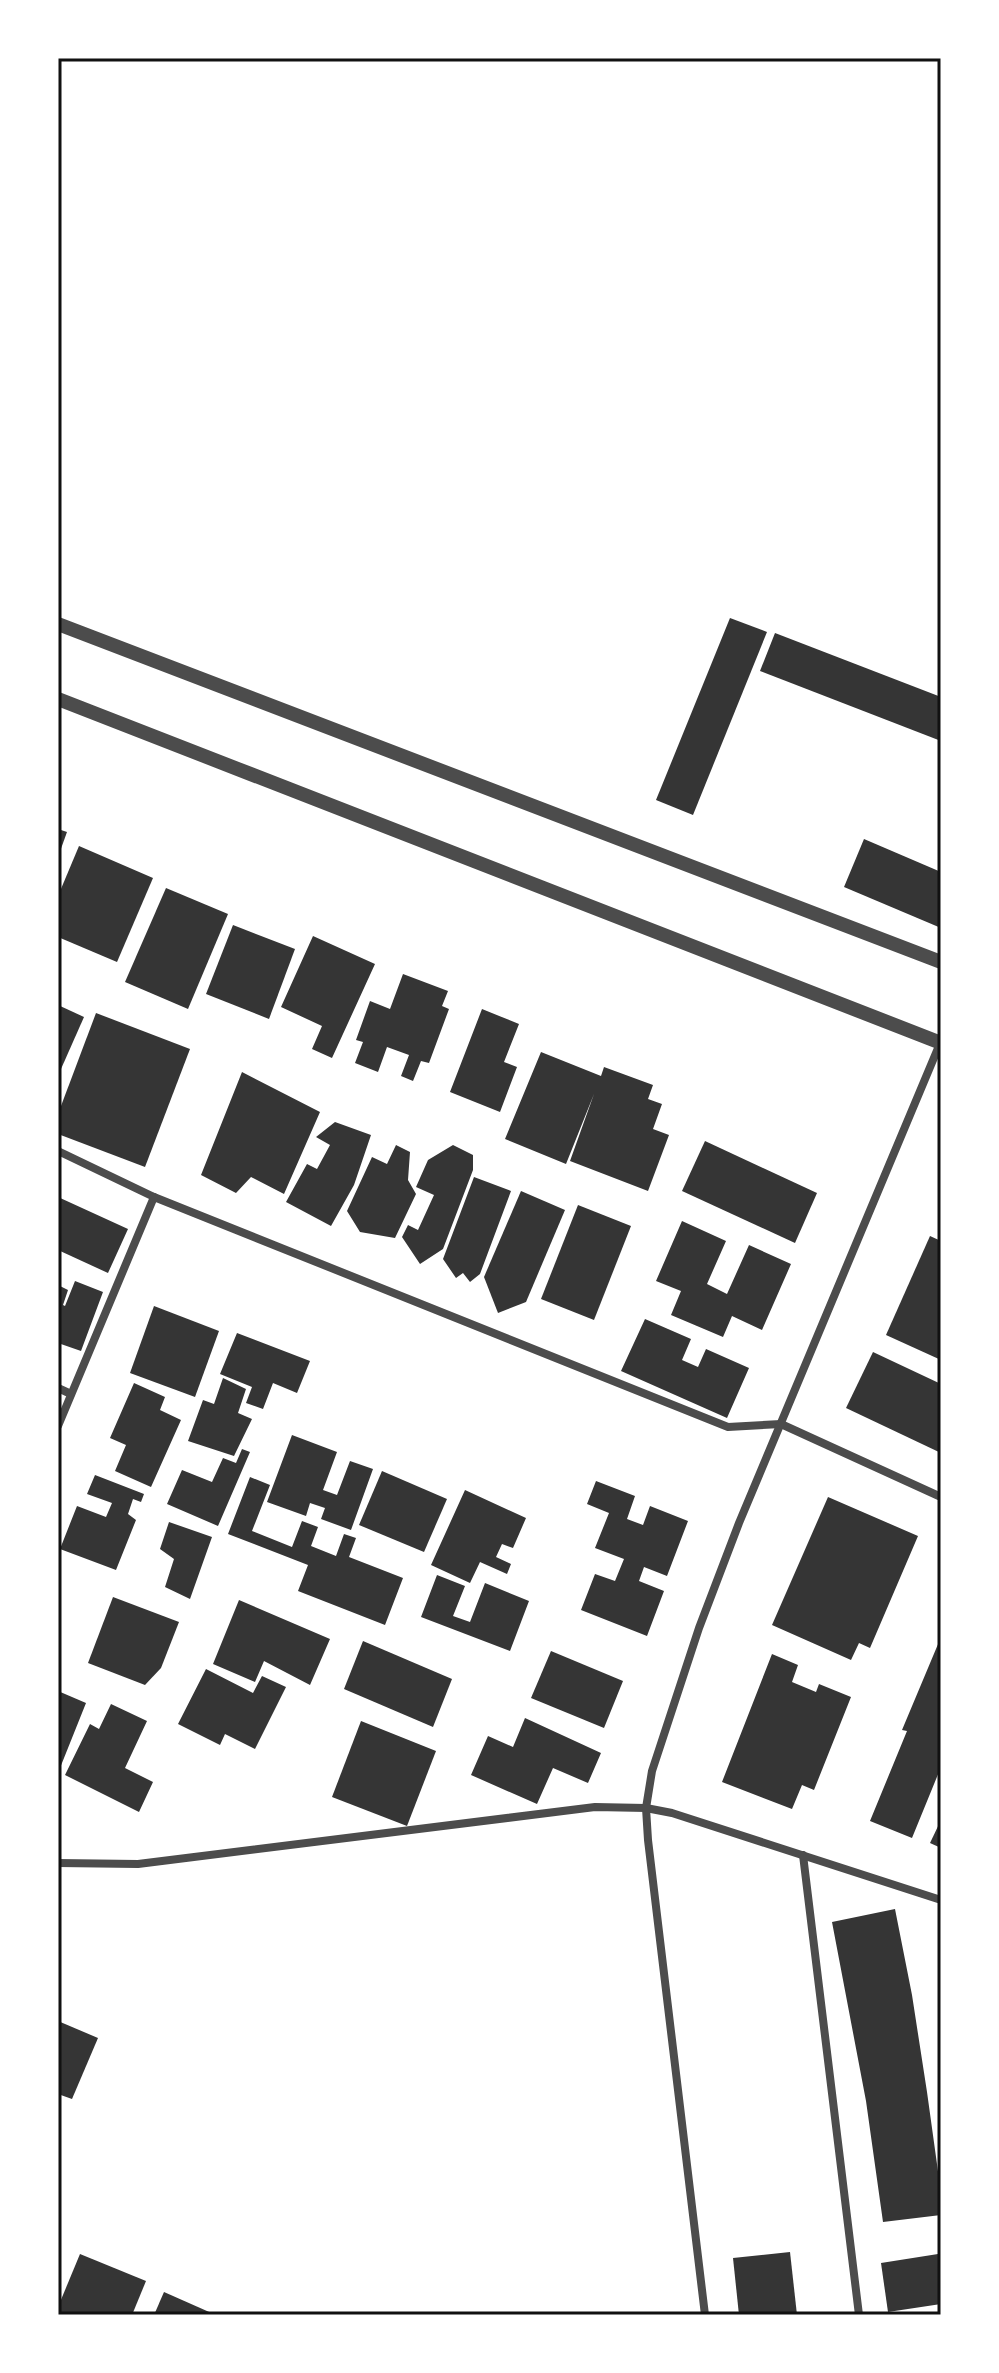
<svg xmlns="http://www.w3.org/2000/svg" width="999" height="2373" viewBox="0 0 999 2373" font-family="'Open Sans',sans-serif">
  <rect width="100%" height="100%" fill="#fff"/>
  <!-- building -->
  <g fill="#353535">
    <path d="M730 618 767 632 693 815 656 800Z"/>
    <path d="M775 633 941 697V741L760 671Z"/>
    <path d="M58 829 67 832 58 857Z"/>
    <path d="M864 839 941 872V928L844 887Z"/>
    <path d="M79 846 153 878 117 962 58 937V896Z"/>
    <path d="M166 888 228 914 188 1009 125 982Z"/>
    <path d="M233 925 295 949 269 1019 206 994Z"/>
    <path d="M313 936 375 964 332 1058 312 1049 322 1026 281 1007Z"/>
    <path d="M403 974 448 991 442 1006 449 1009 429 1063 421 1061 413 1081 401 1076 409 1055 387 1047 378 1072 355 1063 363 1042 356 1040 370 1001 390 1009Z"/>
    <path d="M58 1005 84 1017 61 1069 58 1068Z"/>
    <path d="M482 1009 519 1024 504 1062 517 1067 500 1112 450 1092Z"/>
    <path d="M96 1013 190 1049 145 1167 58 1134V1114Z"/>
    <path d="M541 1052 601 1076 604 1067 653 1085 648 1099 662 1104 653 1129 669 1135 648 1191 570 1161 594 1094 566 1164 505 1139Z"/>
    <path d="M242 1072 320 1112 284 1194 251 1177 236 1193 201 1175Z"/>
    <path d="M335 1122 371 1135 354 1185 331 1226 286 1202 307 1164 317 1169 330 1145 316 1137Z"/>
    <path d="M705 1141 817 1193 795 1243 682 1191Z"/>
    <path d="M396 1145 410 1152 408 1180 416 1194 395 1238 360 1232 347 1211 372 1157 387 1164Z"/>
    <path d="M453 1145 473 1155V1170L443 1249 420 1264 402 1237 408 1225 418 1230 434 1195 416 1187 428 1160Z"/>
    <path d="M474 1177 511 1191 480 1274 470 1282 463 1273 456 1278 443 1259Z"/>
    <path d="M521 1191 565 1210 526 1302 498 1313 484 1277Z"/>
    <path d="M58 1197 128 1229 108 1273 58 1250Z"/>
    <path d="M578 1205 631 1226 594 1320 541 1299Z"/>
    <path d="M682 1221 726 1241 707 1284 727 1294 749 1245 791 1264 762 1330 732 1316 723 1337 671 1315 681 1291 656 1281Z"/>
    <path d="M930 1236 941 1241V1360L886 1335Z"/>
    <path d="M75 1281 103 1292 81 1351 58 1343V1285L68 1290 63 1305 65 1306Z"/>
    <path d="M154 1306 219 1331 195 1397 130 1373Z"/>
    <path d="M645 1319 691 1339 682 1360 698 1367 706 1349 749 1368 727 1418 621 1371Z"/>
    <path d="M237 1333 310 1361 297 1393 273 1383 263 1409 246 1403 252 1387 220 1374Z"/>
    <path d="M873 1352 941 1384V1453L846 1408Z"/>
    <path d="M223 1378 246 1389 238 1413 252 1419 234 1456 188 1441 203 1400 214 1404Z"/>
    <path d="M134 1383 165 1397 160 1410 181 1420 151 1487 115 1471 126 1445 110 1438Z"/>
    <path d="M292 1435 337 1452 323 1490 337 1495 350 1461 373 1469 351 1530 321 1519 325 1508 310 1503 306 1516 267 1502Z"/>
    <path d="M242 1449 250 1452 218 1526 167 1504 182 1470 212 1482 223 1458 236 1463Z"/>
    <path d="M382 1471 447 1499 424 1552 359 1525Z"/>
    <path d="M95 1475 144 1494 141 1502 133 1499 128 1514 136 1520 116 1570 60 1549 77 1506 106 1517 112 1503 87 1494Z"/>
    <path d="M250 1477 270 1485 252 1531 292 1547 302 1521 318 1527 311 1546 336 1556 344 1534 356 1538 349 1557 403 1578 385 1625 298 1591 308 1565 228 1534Z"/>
    <path d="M596 1481 635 1496 627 1519 643 1525 650 1506 688 1521 667 1576 644 1567 639 1581 664 1591 647 1636 581 1610 595 1574 615 1581 624 1559 595 1548 609 1513 587 1504Z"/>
    <path d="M465 1490 526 1518 513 1548 502 1544 496 1557 511 1564 507 1574 480 1562 470 1583 431 1565Z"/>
    <path d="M828 1497 918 1536 870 1648 859 1643 851 1660 772 1625Z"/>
    <path d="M169 1522 212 1537 190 1599 165 1587 174 1559 160 1549Z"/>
    <path d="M437 1575 465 1586 453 1616 470 1622 485 1583 529 1601 510 1651 421 1617Z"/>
    <path d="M113 1597 179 1622 161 1668 145 1685 88 1663Z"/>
    <path d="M239 1600 330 1639 310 1685 264 1661 255 1682 213 1664Z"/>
    <path d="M941 1637V1767L912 1838 870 1821 907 1731 902 1730Z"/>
    <path d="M363 1641 452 1679 433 1727 344 1689Z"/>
    <path d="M551 1651 623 1681 604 1728 531 1698Z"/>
    <path d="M772 1654 798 1665 792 1682 816 1692 819 1684 851 1697 814 1790 802 1785 792 1809 722 1782Z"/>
    <path d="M206 1669 253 1693 262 1676 286 1687 255 1749 225 1734 220 1745 178 1724Z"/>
    <path d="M58 1691 86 1703 58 1773Z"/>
    <path d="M111 1704 147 1721 125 1768 153 1782 139 1812 65 1775 90 1724 99 1729Z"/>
    <path d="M525 1718 601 1753 588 1783 553 1768 537 1804 471 1775 488 1736 513 1747Z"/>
    <path d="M361 1721 436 1751 407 1826 332 1797Z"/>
    <path d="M941 1820V1848L930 1843Z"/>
    <path d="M895 1909 912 1995 927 2092 941 2193V2215L883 2222 866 2101 832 1922Z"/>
    <path d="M58 2021 98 2038 72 2099 58 2094Z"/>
    <path d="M790 2252 797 2315H739L733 2258Z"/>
    <path d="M80 2254 146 2281 132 2315H58V2307Z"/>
    <path d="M938 2254 941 2277V2304L888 2312 881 2263Z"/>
    <path d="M164 2292 216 2315H154Z"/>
  </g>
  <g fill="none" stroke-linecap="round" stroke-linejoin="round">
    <!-- minor -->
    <g stroke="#4c4c4c" stroke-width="8">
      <path d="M58 1151 154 1197 728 1427 781 1424 941 1497"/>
      <path d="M58 1388 71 1394"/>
      <path d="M58 1426 154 1197"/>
      <path d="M803 1855 859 2315"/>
      <path d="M58 1863 138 1864 595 1807 646 1808 672 1813 941 1900"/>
      <path d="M705 2315 648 1840 646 1808 652 1771 699 1628 739 1523 941 1041"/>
    </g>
    <!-- tertiary -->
    <g stroke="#4c4c4c" stroke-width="14">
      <path d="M58 624 941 962"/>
      <path d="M58 699 941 1043"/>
    </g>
  </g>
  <!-- border -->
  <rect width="999" height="2373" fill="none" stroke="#ffffff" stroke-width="120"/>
  <rect x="60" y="60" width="879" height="2253" fill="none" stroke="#111" stroke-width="3"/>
</svg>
